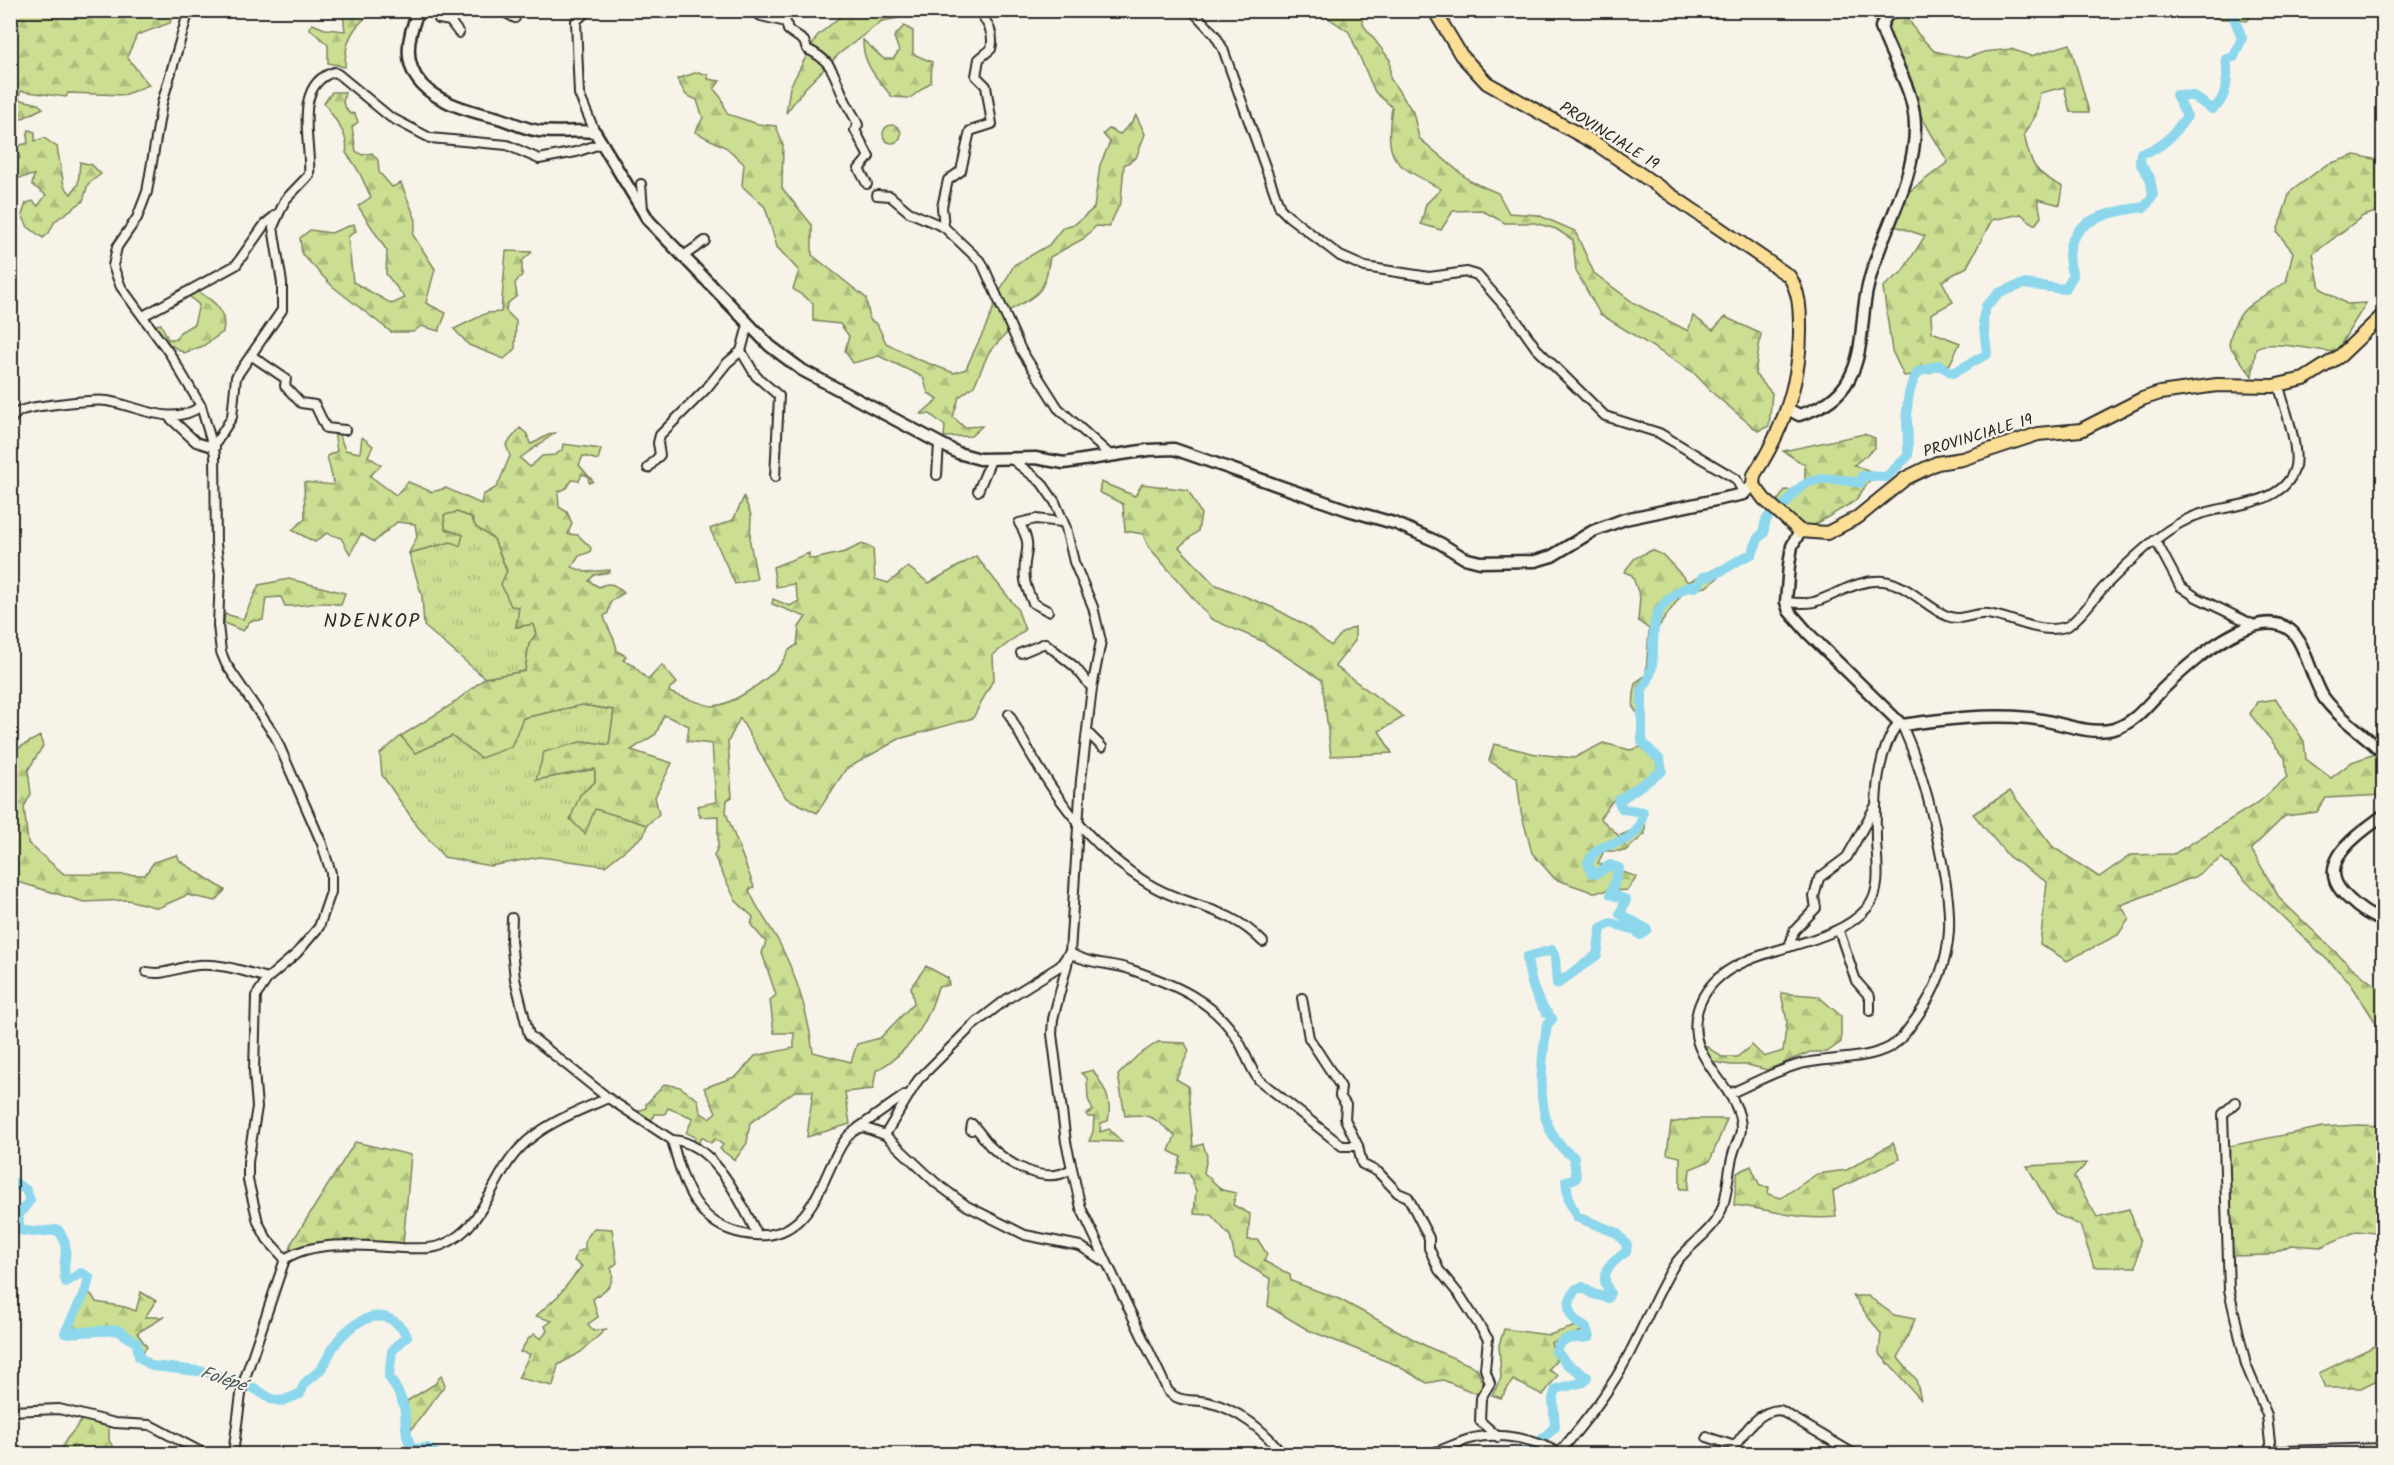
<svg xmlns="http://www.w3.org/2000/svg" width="2394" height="1465" viewBox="0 0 2394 1465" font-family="Kalam,sans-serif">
  <defs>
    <pattern id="grass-tufts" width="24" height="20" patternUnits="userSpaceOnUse" patternTransform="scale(1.5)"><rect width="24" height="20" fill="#cbde92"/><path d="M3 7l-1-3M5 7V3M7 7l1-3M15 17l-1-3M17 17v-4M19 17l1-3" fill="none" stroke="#aebf7e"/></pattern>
    <pattern id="forest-firs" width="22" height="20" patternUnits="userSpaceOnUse" patternTransform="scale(1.5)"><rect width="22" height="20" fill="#cbde92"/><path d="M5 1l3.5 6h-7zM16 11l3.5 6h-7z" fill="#aebf7e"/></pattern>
  </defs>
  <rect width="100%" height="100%" fill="#f7f3e8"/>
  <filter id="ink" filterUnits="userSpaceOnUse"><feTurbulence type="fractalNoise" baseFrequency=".0167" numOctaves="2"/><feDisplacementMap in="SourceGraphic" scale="12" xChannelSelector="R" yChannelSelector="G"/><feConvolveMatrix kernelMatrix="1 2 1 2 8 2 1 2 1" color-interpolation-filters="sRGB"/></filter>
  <g filter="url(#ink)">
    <!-- grass -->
    <g fill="url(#grass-tufts)" stroke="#7b845e" stroke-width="1.5">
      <path d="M457 512 471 517 476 527 494 539 520 606 516 627 533 624 536 634 529 644 525 671 485 678 424 626 422 596 409 553 451 542 463 535 445 529 444 515Z"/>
      <path d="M582 705 614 710 609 745 584 741 536 780 595 769V782L580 795 595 808 647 825 644 835 605 866 540 857 490 866 444 857 418 827 382 775 380 754 401 736 416 753 452 736 511 747 523 718Z"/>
    </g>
    <!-- forest -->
    <g fill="url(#forest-firs)" stroke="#7b845e" stroke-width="1.5">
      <path d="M360 10 374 11C352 27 345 40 345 67L328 63V45L309 28 312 24 325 29 345 31 343 14 355 17Z"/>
      <path d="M10 11 11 10 174 11 170 23 137 35 127 57 149 85 124 95 68 93 66 97 21 91 18 99 38 104 43 108 13 123Z"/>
      <path d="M847 11H938L882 21 839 54 805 88 786 113 790 87 817 36Z"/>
      <path d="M1318 11H1359L1364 26 1390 60V78L1413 112 1419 138 1470 181 1498 193 1509 213 1538 215 1575 231 1594 273 1634 303 1688 331 1693 316 1713 330 1725 317 1761 334 1755 374 1772 393 1769 426 1758 431 1715 395 1693 372 1600 314 1576 271 1573 240 1556 229 1535 223H1505L1481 210 1453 211 1441 230 1421 224 1426 204 1441 189C1394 163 1384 164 1392 107L1375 92 1349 32Z"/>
      <path d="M1903 11 1918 34 1934 51 1966 58 1984 52 2011 49 2031 56 2070 44 2089 112H2070L2064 87 2040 93 2036 115 2024 134C2031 165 2033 172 2063 187L2060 205 2038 199 2041 217 2035 225 2021 214 1992 220 1967 267 1942 281 1953 302 1931 314 1932 332 1960 343 1950 364 1929 373 1904 376 1892 351 1883 287 1902 272 1925 236 1895 226 1901 198 1948 162 1918 111 1884 24 1890 16Z"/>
      <path d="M2211 11H2256L2247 21 2216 18Z"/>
      <path d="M904 26 913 31V54L932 62 931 82 910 98 892 97C878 79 862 64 863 40L884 59H893L899 51 894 37Z"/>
      <path d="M698 72 708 75V79L720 81 714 89 722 99 727 114 758 124 776 126 783 145 782 188 812 225V255L866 298 870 320 877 324 886 343 917 359 954 373 966 369C975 347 987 328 994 306L1006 318 1008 332 989 352 974 386 959 397 953 417 964 427 982 426 971 436 944 437 945 426 930 414H921L938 399 928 393 923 377 879 356 853 363 845 351 849 336 840 324 813 321V303L793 289 799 271 777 247 765 207 742 186 744 164 727 148 695 132 703 118 697 100 686 95 677 79Z"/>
      <path d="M332 92H345L343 103 349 113 355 114 358 122 352 127 356 151 362 155 372 153 378 160 379 172 392 187 401 183 416 220 413 235 435 269 426 303 446 313 439 331 421 326 413 332H391L332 286 302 254 300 238 310 230 331 233 354 224 356 231 348 237 353 282 392 304 405 298 386 274 387 251 358 206 371 197C362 179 360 170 346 153 350 136 334 118 324 103Z"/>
      <path d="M1136 115 1145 134 1136 158 1124 165 1121 201 1109 227 1096 226 1083 239 1050 257C1044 292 1042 293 1010 310L999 293 1014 265 1049 245 1063 227 1075 224 1094 208 1100 165 1110 142 1103 134 1109 129 1120 134 1133 121Z"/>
      <circle cx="892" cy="134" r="9"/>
      <path d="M29 130 35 132V141L44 138 57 147 64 186 71 194 78 184 80 162 92 165 101 174 88 184 83 201 55 221 49 233 43 238 28 227 22 215 26 203 33 201 38 206 46 195 32 185 34 175 18 178 16 160 20 158 17 146 28 143 27 135Z"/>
      <path d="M2355 155 2383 161V210L2363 216 2313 254 2320 288 2347 304 2366 303 2336 352C2320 351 2266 339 2256 348L2252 376 2229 345C2235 305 2256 302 2286 282L2293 252 2277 232 2290 192 2326 165Z"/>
      <path d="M506 251 532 252 522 261V275L515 283 517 296 507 304 506 311 516 321 515 349 504 359 469 345 454 329 487 313 501 312Z"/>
      <path d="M197 291C213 300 228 311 223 332L203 346 184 353 171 345V350L155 325 161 324 168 339H176L180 332 194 324 199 305 188 295Z"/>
      <path d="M520 428 527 434 530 444C540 442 545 434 555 433L520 458 530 467 542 456 555 455 562 450 563 444 601 449 598 460 583 456 579 465 593 481 589 483 588 476 582 474 579 481 572 480 567 488 558 492 559 507 567 512 572 523 568 534 578 535 591 548 590 552 579 556 572 567 585 572 610 570V572L594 575 589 581 599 587C610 580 616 586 624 593L611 601 608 613 604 616C607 629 616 638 617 651L626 656 623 660 633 665 648 680 662 665 677 683 670 688 669 692C676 695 708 706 713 706 733 705 767 680 780 665 787 656 786 650 797 645L799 627 806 617 772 604 773 599 790 606 799 601 794 584 776 587 773 567 809 553V558L814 559 845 552 862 544 873 548 875 579 888 583 908 567 929 583 976 556 1017 608 1025 630 993 655 994 678 973 718 899 739 846 769 817 813 786 798 740 718 728 742 732 797 727 800 726 813 754 887 749 890C757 910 770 925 780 944 798 979 808 1013 813 1052L851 1062 857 1044 880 1038 914 1003 911 987 926 966 948 978 949 985 938 987C927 1025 911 1051 876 1071L873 1089 845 1092 850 1124 807 1137 813 1091H795L750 1123 747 1143 735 1160 720 1149 723 1145 715 1139 711 1143 702 1137 697 1145 693 1142 696 1137 686 1133 693 1118 668 1108 665 1114H654L652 1120 636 1112 646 1108V1104L665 1084 680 1087 698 1100 700 1112 709 1118 716 1112 704 1088 737 1076 755 1056 794 1048V1033H774L770 1000 776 995 762 953 766 942 751 925 753 917 736 901 714 856 718 846V816L700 817 697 806 716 802 712 744 687 741 689 726 664 715 656 734 631 750 672 763 655 797 659 814 647 825 595 809 585 834 570 819 580 795 595 782V769L536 780 544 752 584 741 609 745 614 710 582 705 523 718 511 747 481 758 452 736 415 753 401 736 451 705 485 678 525 671 529 644 536 634 533 624 516 627 519 607 511 606 501 584 507 571 494 539 476 527 471 517 457 512 444 515 445 529 463 535 460 546 451 542 409 553 417 537 415 524 397 522 374 542 361 534 350 554 341 538 327 533 315 542 292 530 305 519 304 482 334 485 327 456 337 451 334 432 339 434 345 450 360 453 362 437 373 446 368 456 381 465 370 476 396 495 408 482 432 492 446 488 481 504 483 495 497 487 510 456 506 445Z"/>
      <path d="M1864 434 1875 438V448L1854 465 1877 475 1898 471 1887 480H1870L1855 501 1811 527H1801L1774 506 1785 490 1798 491 1805 480V465L1783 451Z"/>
      <path d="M1101 482 1135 496 1142 484 1188 490 1201 514 1198 531 1179 547 1214 584 1274 608 1307 626 1331 646 1342 633 1355 627V641L1335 666 1404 717 1379 731 1392 753 1331 756 1322 680 1264 642 1211 619 1148 546 1143 534 1125 531 1123 504 1099 492Z"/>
      <path d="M744 497 751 515 750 542 757 579 735 584 710 529 733 520Z"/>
      <path d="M1652 550 1663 555 1688 582 1719 567V577L1706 587 1684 591 1657 629 1646 681 1638 686 1640 697 1645 699 1644 710 1636 712 1633 707 1635 683 1646 675 1649 629 1638 621 1640 597 1632 575 1624 572 1635 558Z"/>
      <path d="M289 579 345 593 341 605C320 600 307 606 285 606L281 597 266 598 263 620 250 621 243 631 224 623 225 614 243 619 259 585Z"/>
      <path d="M2276 699 2304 741 2306 759 2331 778 2352 762 2378 753 2383 763V776L2376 785 2383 795 2326 798 2317 812 2285 816 2251 849 2280 899 2349 965 2383 992V1034L2349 981 2222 858 2194 877 2121 905 2129 919 2118 935 2067 961 2040 944 2047 882 2009 857 1973 814 2010 791 2053 847 2099 877 2131 855 2174 854 2259 802 2287 777 2285 758 2250 714 2257 702Z"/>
      <path d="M40 736 43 746 28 770 31 794 24 807 28 843 64 874 145 875 154 862 177 855 180 861 225 890 216 901 187 895 158 908 128 900 84 902 11 880V752Z"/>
      <path d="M1603 743 1630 750 1641 747 1657 762V771L1613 800 1600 818 1619 836 1645 825V834L1625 851H1604L1598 863 1637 877 1627 890 1592 892 1555 879 1532 853 1521 812 1517 778 1489 761 1494 744 1536 754 1574 758Z"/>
      <path d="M1781 993 1818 996 1841 1016V1042L1827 1052H1810L1767 1070 1748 1065H1730L1714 1062 1702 1049 1700 1042 1722 1057H1737L1752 1045 1764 1057 1783 1051 1787 1021Z"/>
      <path d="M1158 1042 1185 1043 1189 1051 1176 1079 1188 1086 1193 1147 1203 1144 1207 1156 1204 1173 1222 1190 1236 1193 1233 1205 1250 1214 1248 1240H1258L1267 1254 1264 1261 1290 1275 1291 1281 1339 1299 1428 1347 1477 1368 1484 1388 1480 1395 1443 1380 1427 1383 1396 1365 1308 1330 1268 1306 1271 1279 1235 1258 1230 1236 1211 1215 1194 1214 1196 1191 1189 1173H1176L1181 1157 1169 1151 1175 1136C1155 1118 1151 1113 1125 1116L1118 1075 1137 1056Z"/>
      <path d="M1093 1070C1104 1087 1113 1101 1108 1121L1101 1123 1100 1132 1109 1129 1122 1142 1089 1141 1093 1132 1094 1117H1088L1086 1114 1093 1111 1088 1099 1087 1078 1081 1073Z"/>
      <path d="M1691 1119H1727L1710 1161 1690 1169 1688 1189H1680V1157L1667 1154 1671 1123Z"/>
      <path d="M2358 1125 2383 1126V1234L2357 1231 2321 1247 2291 1245 2269 1255 2232 1256 2229 1146 2323 1127Z"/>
      <path d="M355 1142 411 1155 403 1245 358 1243 290 1250 292 1242Z"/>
      <path d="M1893 1143 1900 1159 1833 1191 1836 1217C1800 1221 1770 1209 1734 1205L1737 1173 1751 1166 1760 1186 1769 1187 1768 1194 1781 1198 1817 1174 1847 1170Z"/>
      <path d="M2087 1163 2074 1177 2097 1217 2129 1209 2140 1240 2136 1267H2094L2080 1225 2055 1214 2027 1166Z"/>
      <path d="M594 1228 612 1229 617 1263 611 1268C617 1284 605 1290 593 1299L598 1317 588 1324 593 1331 606 1329 581 1352 558 1365 553 1386 518 1378 530 1354 520 1352 528 1339 534 1334 541 1339 547 1331 545 1326 552 1321 536 1316 558 1296 582 1266 574 1261 577 1252 585 1249V1240Z"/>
      <path d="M141 1292 156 1301 145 1317H164L137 1333 147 1347 142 1353 133 1337 120 1327 85 1329 74 1335 70 1331C70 1321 80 1306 83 1294H91L96 1302 125 1307 136 1311Z"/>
      <path d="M1853 1296H1868L1894 1315 1915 1319 1898 1358 1916 1379 1921 1400 1879 1353 1881 1334Z"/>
      <path d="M1576 1326 1585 1330 1551 1343 1557 1360 1548 1370 1558 1375 1543 1395 1513 1380 1501 1398 1492 1395 1501 1378 1499 1345 1504 1329 1549 1335Z"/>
      <path d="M2383 1342V1377L2361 1388H2325L2319 1373Z"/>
      <path d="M441 1375 445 1385 411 1430 407 1401 435 1384Z"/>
      <path d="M86 1415 109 1422V1441L115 1449V1454H59L66 1440Z"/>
    </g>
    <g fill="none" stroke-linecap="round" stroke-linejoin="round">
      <!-- river -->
      <g stroke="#8dd7ed" stroke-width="10">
        <path d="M10 1180 26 1190 30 1200 18 1216 20 1230 33 1232 58 1230C74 1250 59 1263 66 1282L81 1273 89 1277 86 1290 65 1333 118 1330 137 1343 139 1357 152 1366 207 1372 254 1388 271 1399 282 1401 300 1394C307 1376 309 1382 320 1370 326 1363 329 1353 334 1346 352 1319 387 1301 407 1336L392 1351 389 1377C396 1387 401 1396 404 1407 407 1421 404 1438 413 1449L427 1448 436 1454"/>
        <path d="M1530 1454C1537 1445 1545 1436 1555 1427L1553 1399 1556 1389 1584 1382 1587 1377 1566 1363 1556 1351C1561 1335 1576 1339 1589 1337L1586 1328C1568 1319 1564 1305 1576 1289L1583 1287 1593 1294 1608 1298 1610 1293C1597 1273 1611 1263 1626 1252L1627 1245 1617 1233 1577 1217 1569 1201 1566 1181 1576 1178 1574 1157C1531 1132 1541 1066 1547 1025L1552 1019C1535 1001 1530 981 1527 957L1552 950 1555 957 1557 984 1597 955 1601 928 1611 923 1636 930 1640 935 1647 929 1620 914 1626 900 1611 894 1619 868 1610 865 1596 874 1592 873 1588 863C1599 837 1623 849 1637 830 1640 826 1642 818 1643 812L1623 809 1618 801 1662 771 1660 760 1642 742V689C1666 661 1637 620 1674 595 1682 589 1686 586 1696 587L1703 577C1722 575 1734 560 1752 554L1759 537 1764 533C1764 515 1771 515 1784 505 1790 501 1791 495 1796 491 1815 473 1837 479 1860 483L1862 476 1886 477 1908 456C1909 426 1901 399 1918 372L1939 365 1953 373 1987 354 1983 319 1986 306 1999 293 2023 284 2065 289 2073 276C2055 223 2104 212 2145 207L2153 195 2150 178 2140 163 2141 153C2162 150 2175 133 2187 116L2176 95 2193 96 2212 109C2227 101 2229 75 2226 59L2234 57 2242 38 2231 10"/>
      </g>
      <!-- street casing -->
      <g stroke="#2b2b2b" stroke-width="12">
        <g id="street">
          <path d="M189 10 162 103 147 192 137 218 117 247 113 266 121 287 170 354 201 406 215 454 216 544 220 575 218 625 221 652 226 664 275 736 322 844 331 873V892L319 927 296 954 268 978 256 996 254 1071 257 1107 248 1162V1180L258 1222 267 1239 285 1259 242 1387 233 1454"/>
          <path d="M439 10V19L450 21 459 33"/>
          <path d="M500 10 515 18"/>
          <path d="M588 10 576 21 579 94 595 132"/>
          <path d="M752 10 761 16 786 22 788 30 804 41 807 49C837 63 833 78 847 104 851 112 855 117 858 125L855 130 869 157 859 169 867 184"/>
          <path d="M979 10C987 23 995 33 991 49L979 59 976 76 986 86 992 124 970 131 961 171 948 180 942 207 944 227 982 263 1021 350 1058 408 1110 455"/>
          <path d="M1192 10 1215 35 1223 49 1280 208 1288 216 1340 256 1365 267 1429 277 1467 272 1477 275 1514 317 1536 348 1605 416 1659 433 1736 479 1744 494"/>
          <path d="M641 184 643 209"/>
          <path d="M877 195 890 196 909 212 944 227"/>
          <path d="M682 257 705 241"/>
          <path d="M143 316 236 265 265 224 276 215"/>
          <path d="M741 351 756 376 779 396 775 477"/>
          <path d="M252 356 286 379 285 386 301 403 315 405 326 428 345 430"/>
          <path d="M168 416 196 442 215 448"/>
          <path d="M10 421C13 417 16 413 20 411 30 406 95 399 107 401 139 406 172 428 201 406"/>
          <path d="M214 446 232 417 236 377 282 310V283L273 227 285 200 309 175C312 145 291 85 334 72L338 74 390 117 430 138 507 145 539 159 576 152 603 143"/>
          <path d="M1013 460 1041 482 1055 502 1066 528 1074 562 1093 607 1101 641 1092 688 1081 780 1070 953 1053 1019 1052 1034 1066 1142 1081 1208 1168 1391C1179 1403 1192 1399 1207 1402 1236 1408 1266 1431 1282 1454"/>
          <path d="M648 468 660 455 658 443 660 435 706 389 727 363 741 351 748 325"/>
          <path d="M937 475 939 444"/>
          <path d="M978 491 991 460"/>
          <path d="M2156 541 2180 586 2196 597 2254 625"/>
          <path d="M1786 602C1795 603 1805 604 1814 602 1837 595 1857 579 1883 581 1906 583 1926 607 1947 616 1961 622 1974 612 1988 614 2014 618 2042 636 2068 626 2083 615 2093 599 2105 586 2129 562 2159 532 2190 518 2221 503 2281 509 2294 470 2301 450 2284 407 2279 386"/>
          <path d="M1048 611 1033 603C1030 596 1026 588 1025 580 1021 553 1036 550 1019 523L1036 519 1061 522"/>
          <path d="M1021 653 1045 643 1075 667 1092 688"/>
          <path d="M1009 714C1044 782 1086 848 1154 887 1194 909 1228 906 1263 942"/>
          <path d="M1087 732 1102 747"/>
          <path d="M512 918 511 940 515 979 529 1035 608 1098"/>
          <path d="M1839 931 1856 981 1870 997V1011"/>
          <path d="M1789 947 1794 931 1816 908 1814 897 1819 878 1847 857 1876 805"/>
          <path d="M1070 953C1089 965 1111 962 1132 970 1173 984 1214 1000 1238 1040 1246 1053 1249 1067 1259 1080L1342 1146H1358"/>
          <path d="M147 972C165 976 180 966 198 965 222 963 245 972 268 978"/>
          <path d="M1302 998 1309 1038 1341 1087 1340 1096 1346 1105 1345 1119 1358 1146 1362 1164 1378 1172 1398 1193 1408 1197 1429 1238V1248L1439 1270 1461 1297 1488 1339 1485 1369 1490 1383 1481 1398 1480 1421 1498 1437"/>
          <path d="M1729 1094C1752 1084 1775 1071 1800 1064 1828 1057 1864 1061 1890 1047 1902 1040 1909 1028 1917 1017 1960 956 1952 910 1938 842 1930 801 1919 763 1902 725"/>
          <path d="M2236 1102 2223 1114 2229 1290 2246 1365 2267 1415 2271 1452"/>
          <path d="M858 1128 905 1095"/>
          <path d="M971 1130 972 1124C979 1131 984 1139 990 1146 1009 1165 1046 1186 1071 1169"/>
          <path d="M885 1135 936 1183 967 1206 1025 1235 1080 1246 1103 1261"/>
          <path d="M672 1140C713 1141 741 1202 757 1234"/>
          <path d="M285 1259C316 1239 366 1246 401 1248 415 1248 430 1250 442 1245 486 1227 490 1178 521 1147 544 1123 579 1111 608 1098L672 1140C682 1178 693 1220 736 1232 830 1257 820 1136 863 1127L885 1135 918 1080 972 1026 1007 999 1060 966 1069 953"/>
          <path d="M10 1411 59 1409 115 1423 150 1425 205 1454"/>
          <path d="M1707 1437 1735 1446C1745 1431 1759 1410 1780 1410L1854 1454"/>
          <path d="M1559 1453C1581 1427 1604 1399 1621 1369 1640 1336 1653 1300 1673 1267 1685 1247 1707 1237 1718 1217 1729 1198 1727 1171 1734 1151 1736 1144 1741 1136 1741 1129 1741 1084 1682 1061 1698 1009 1720 939 1825 958 1868 907 1883 889 1876 858 1876 837 1875 798 1876 755 1898 723"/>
          <path d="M1429 1454C1444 1450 1458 1442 1473 1438 1500 1432 1537 1439 1560 1454"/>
          <path d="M2261 1454 2283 1451 2384 1448"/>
        </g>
      </g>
      <!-- secondary casing -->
      <g stroke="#2b2b2b" stroke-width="15">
        <g id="secondary">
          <path d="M419 10C387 80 434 104 495 117 510 121 524 129 539 131 558 133 577 130 595 132L649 221 770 346 802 370 958 453 980 459 1035 458 1064 463 1148 450 1174 449 1348 510 1397 524 1440 543 1464 558 1480 562 1535 561 1552 556 1593 531 1625 519 1744 494 1753 484"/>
          <path d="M1788 409 1799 415C1819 409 1839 398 1849 379 1865 350 1860 317 1868 286 1880 232 1916 182 1915 125 1914 88 1892 61 1881 27L1885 18 1893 10"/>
          <path d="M1800 531 1792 546 1789 565 1786 602 1789 611 1809 634 1902 725C1943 719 1987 714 2029 718 2056 720 2086 736 2114 729 2137 722 2149 702 2166 686 2190 663 2255 604 2290 630 2304 640 2312 680 2324 698 2340 720 2366 734 2384 754"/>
          <path d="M2384 815C2358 835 2310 864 2348 898 2358 908 2370 917 2384 921"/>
        </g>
      </g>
      <!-- primary casing -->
      <g stroke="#2b2b2b" stroke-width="16">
        <path id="primary" d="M1434 10 1461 55 1487 83 1598 145 1789 276C1799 291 1800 308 1800 326 1801 381 1784 429 1754 475L1753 484 1764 499 1800 531 1827 533 1858 517 1906 478 1937 463 1962 459 2038 434 2081 430 2142 399 2160 393 2217 385 2273 386 2304 379 2340 356 2384 314"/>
      </g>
      <!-- street -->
      <use href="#street" stroke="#f7f3e8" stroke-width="8"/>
      <!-- secondary -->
      <use href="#secondary" stroke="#f7f3e8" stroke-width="10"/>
      <!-- primary -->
      <use href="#primary" stroke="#fbdf96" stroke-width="12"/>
    </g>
  </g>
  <g text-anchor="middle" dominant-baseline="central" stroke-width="4.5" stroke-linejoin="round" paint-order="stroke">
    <!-- street labels -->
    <g font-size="16" fill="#2b2b2b" stroke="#f7f3e8">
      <text transform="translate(1609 136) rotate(32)">PROVINCIALE 19</text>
      <text transform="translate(1978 436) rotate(-17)">PROVINCIALE 19</text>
    </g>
    <!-- water labels -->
    <g font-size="18" font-style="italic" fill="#44565c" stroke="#f7f3e8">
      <text transform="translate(223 1380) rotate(18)">Folépé</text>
    </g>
    <!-- quarter labels -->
    <g font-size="20" letter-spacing="1.5" fill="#2b2b2b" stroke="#f7f3e8">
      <text x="372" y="622">NDENKOP</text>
    </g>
  </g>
  <!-- margin -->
  <rect width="2394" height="1465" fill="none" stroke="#f7f3e8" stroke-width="36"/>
  <rect x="18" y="18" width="2358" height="1429" fill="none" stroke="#2b2b2b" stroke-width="2" filter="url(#ink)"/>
</svg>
